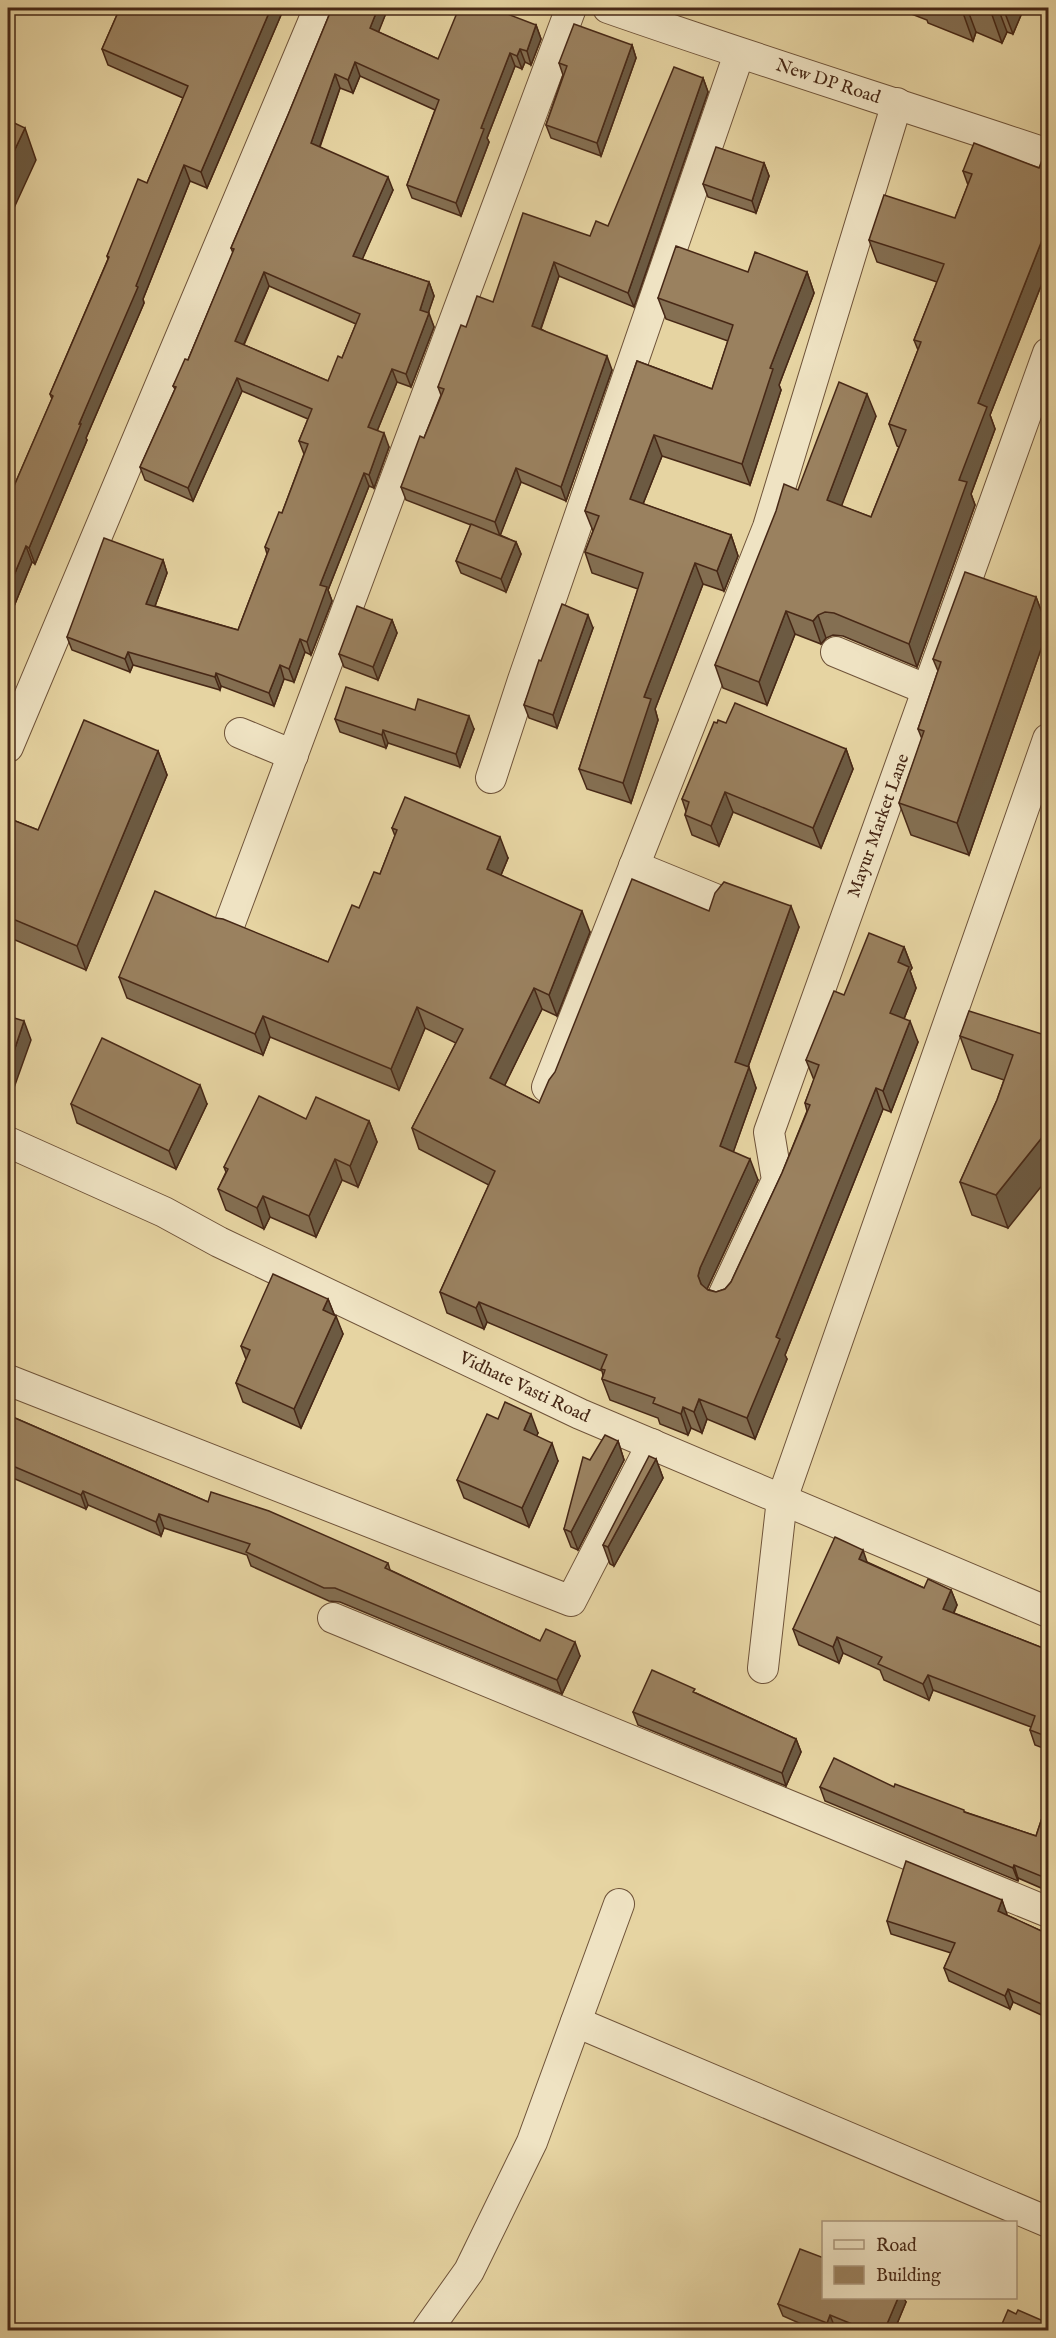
<svg xmlns="http://www.w3.org/2000/svg" width="1056" height="2338" viewBox="0 0 1056 2338" font-family="'IM FELL English',serif">
  <rect width="100%" height="100%" fill="#e6d4a2"/>
  <filter id="stains"><feTurbulence type="fractalNoise" baseFrequency=".00333" numOctaves="4"/><feColorMatrix values="0 0 0 0 .2 0 0 0 0 .09 0 0 0 0 .02 0 0 0 .5 -.17"/></filter>
  <radialGradient id="worn" r=".72"><stop offset=".6" stop-color="#630" stop-opacity="0"/><stop offset="1" stop-color="#630" stop-opacity=".3"/></radialGradient>
  <g fill="none" stroke-linecap="round" stroke-linejoin="round">
    <!-- minor casing -->
    <g stroke="#6f5339" stroke-width="32">
      <g id="minor">
        <path id="s1" d="M608 8C754 59 902 105 1048 154"/>
        <path d="M836 652 928 690"/>
        <path d="M240 733 293 755"/>
        <path d="M8 747 319 8"/>
        <path d="M491 778 523 680 739 54"/>
        <path d="M634 866 715 899"/>
        <path d="M230 923 571 8"/>
        <path d="M547 1087 768 527 897 103"/>
        <path id="s2" d="M8 1142 164 1212 219 1242 580 1414 1048 1612"/>
        <path id="s3" d="M723 1296 777 1180 769 1132 1048 353"/>
        <path d="M8 1380 571 1601 652 1444"/>
        <path d="M333 1618 1048 1912"/>
        <path d="M763 1668 782 1499 1048 739"/>
        <path d="M576 2022 1048 2222"/>
        <path d="M427 2330 469 2271 532 2142 619 1904"/>
      </g>
    </g>
    <!-- minor -->
    <use href="#minor" stroke="#efe3c3" stroke-width="30"/>
  </g>
  <!-- wall -->
  <g fill="#846f52" stroke="#472816" stroke-width="1.5" fill-rule="evenodd">
    <path d="M120 8H284L207 188 190 181 143 299 144 303 86 438 87 440 35 564 32 562 8 621V500L52 399 50 394 108 259 107 256 147 183 183 98 108 65 102 49Z"/>
    <path d="M332 8H388L378 32 438 59 536 25 541 39 531 65 525 62 522 69 515 66 487 138 489 142 461 216 412 198 407 185 435 110 360 76 353 93 340 88 320 147 393 190 362 259 429 282 434 296 428 313 434 327 411 387 397 382 377 431 389 447 374 488 369 486 328 590 332 601 311 655 305 652 294 682 284 679 274 706 221 686 220 690 133 665 130 672 72 650 67 637 163 560 167 573 155 606 238 630 267 554 265 547 282 513 304 454 299 441 308 419 242 391 193 501 145 480 140 467 175 389 173 386 188 360 233 253 231 248 288 115ZM269 286 356 324 342 358 328 381 244 345Z"/>
    <path d="M896 8H1024L1013 34 1007 32 1002 43 976 32 973 41 928 23 927 20Z"/>
    <path d="M632 45 636 58 601 156 551 138 546 125 563 75 559 63Z"/>
    <path d="M703 78 708 92 634 307 559 276 541 329 612 370 566 501 521 482 500 535 516 542 521 554 506 592 461 573 456 561 471 525 406 500 401 487 424 438 441 395 438 387 466 327 493 302 590 236 608 226Z"/>
    <path d="M1048 156V268L990 415 995 429 971 494 975 505 917 667 843 636 833 635 826 638 821 644 795 634 767 705 723 688 715 665 798 490 876 416 841 506 871 517 899 447 897 446 889 424 918 350 914 340 937 282 877 262 869 240 955 218 968 185 963 171 1039 168Z"/>
    <path d="M764 163 769 176 756 213 708 197 703 184Z"/>
    <path d="M748 272H807L814 293 779 385 781 390 750 485 662 456 643 504 731 535 738 556 724 591 703 584 655 709 658 720 631 803 587 789 579 769 638 589 592 573 585 552 593 531 585 511 637 361 712 389 728 341 666 319 658 298Z"/>
    <path d="M1036 597 1048 629 969 855 911 835 899 803 922 739 918 729 938 671 933 659Z"/>
    <path d="M392 620 397 633 378 680 344 667 339 654Z"/>
    <path d="M593 628 557 728 529 718 524 705 541 661Z"/>
    <path d="M335 719 474 729 460 767 388 743 386 748 340 732Z"/>
    <path d="M717 723H726L846 749 853 769 821 848 733 812 719 846 692 835 685 815 686 811 682 799Z"/>
    <path d="M158 751 167 775 86 970 8 937V818L38 830Z"/>
    <path d="M392 828 508 858 501 875 590 932 557 1016 542 1009 504 1086 539 1103 709 911 799 927 748 1067 756 1088 733 1152 758 1180 707 1289 716 1292 725 1289 731 1282 782 1173 807 1111 805 1103 814 1080 806 1060 844 995 904 947 912 968 910 971 916 988 904 1019 918 1042 891 1112 883 1109 785 1355 787 1359 755 1439 707 1419 702 1433 691 1428 688 1435 660 1424 658 1418 610 1400 602 1379 603 1375 602 1371 487 1322 484 1329 447 1313 440 1292 489 1185 419 1149 412 1128 456 1043 425 1028 399 1090 270 1037 263 1055 127 998 119 977 216 918 328 962 359 908 380 874 395 836Z"/>
    <path d="M960 1036H1048L1008 1228 972 1215 960 1182 997 1100 1004 1080 972 1069Z"/>
    <path d="M71 1104H207L176 1169 77 1123Z"/>
    <path d="M306 1119 369 1121 377 1142 358 1187 342 1180 316 1237 270 1217 264 1229 226 1210 218 1189 226 1172 224 1167Z"/>
    <path d="M1048 1192V1224L1043 1209Z"/>
    <path d="M328 1299 334 1314 343 1334 301 1428 243 1402 236 1383 246 1359 241 1346Z"/>
    <path d="M8 1415 208 1502 388 1563 390 1570 540 1641 580 1656 562 1694 340 1602 329 1601 251 1566 247 1555 164 1528 161 1536 88 1505 86 1509 8 1476Z"/>
    <path d="M498 1419 538 1433 536 1436 558 1461 529 1527 464 1498 457 1480Z"/>
    <path d="M618 1441 624 1460 578 1550 571 1547 564 1529 590 1460Z"/>
    <path d="M656 1459 663 1478 614 1566 610 1564 603 1545Z"/>
    <path d="M867 1562 924 1588 951 1590 957 1605 954 1613 1048 1650V1750L1035 1745 1030 1730 1031 1727 933 1690 929 1700 884 1680 880 1670 843 1653 839 1663 799 1645 793 1629Z"/>
    <path d="M696 1693 796 1739 801 1752 786 1786 638 1725 633 1712Z"/>
    <path d="M820 1787H894L965 1812 1036 1836 1048 1800V1891L1018 1878V1881L825 1801Z"/>
    <path d="M1002 1900 1006 1915 1048 1934V2018L1013 2002 1010 2009 949 1981 944 1968 951 1953 891 1934 887 1921Z"/>
    <path d="M906 2302 894 2331H842L835 2328 834 2331H817L783 2316 778 2304Z"/>
  </g>
  <!-- shaded-wall -->
  <g fill="#6c5a42" stroke="#472816" stroke-width="1.5">
    <path d="M271 8H284L207 188 201 172Z"/>
    <path d="M378 8H388L375 41 370 28Z"/>
    <path d="M963 8H967L976 32 973 41 962 10Z"/>
    <path d="M993 8H998L1007 32 1002 43 991 12Z"/>
    <path d="M1003 8H1024L1013 34Z"/>
    <path d="M536 25 541 39 531 65 527 51Z"/>
    <path d="M632 45 636 58 601 156 597 143Z"/>
    <path d="M520 49 525 62 522 69 517 56Z"/>
    <path d="M510 53 515 66 487 138 489 142 461 216 456 203 481 128Z"/>
    <path d="M355 62 360 76 353 93 348 80Z"/>
    <path d="M335 74 340 88 316 157 311 143Z"/>
    <path d="M703 78 708 92 634 307 628 293Z"/>
    <path d="M25 128 36 160 8 221V164Z"/>
    <path d="M764 163 769 176 756 213 752 201Z"/>
    <path d="M184 165 190 181 143 299 144 303 86 438 87 440 35 564 29 548Z"/>
    <path d="M388 177 393 190 358 269 353 256Z"/>
    <path d="M1048 225V268L990 415 995 429 971 494 975 505 917 667 909 644 959 480 978 403Z"/>
    <path d="M554 262 559 276 537 339 532 326Z"/>
    <path d="M264 272 269 286 239 355 235 341Z"/>
    <path d="M807 272 814 293 779 385 781 390 750 485 742 464 770 368Z"/>
    <path d="M429 282 434 296 425 323 420 310Z"/>
    <path d="M429 313 434 327 411 387 406 374Z"/>
    <path d="M607 356 612 370 566 501 561 487Z"/>
    <path d="M392 369 397 382 373 441 368 427Z"/>
    <path d="M237 378 242 391 193 501 188 488Z"/>
    <path d="M867 394 876 416 835 523 827 500Z"/>
    <path d="M384 433 389 447 374 488 369 475Z"/>
    <path d="M654 435 662 456 637 519 630 499Z"/>
    <path d="M516 468 521 482 500 536 495 522Z"/>
    <path d="M364 473 369 486 328 590 332 601 311 655 307 642 320 585Z"/>
    <path d="M731 535 738 556 724 591 717 571Z"/>
    <path d="M516 542 521 554 506 592 501 579Z"/>
    <path d="M26 546 32 562 8 621V590Z"/>
    <path d="M163 560 167 573 151 617 146 604Z"/>
    <path d="M695 563 703 584 655 709 658 720 631 803 623 783 644 697Z"/>
    <path d="M1036 597 1048 629 969 855 957 823Z"/>
    <path d="M786 611 795 634 767 705 759 682Z"/>
    <path d="M588 615 593 628 557 728 553 715Z"/>
    <path d="M818 615 826 638 821 644 813 621Z"/>
    <path d="M392 620 397 633 378 680 373 667Z"/>
    <path d="M300 639 305 652 294 682 289 669Z"/>
    <path d="M128 652 133 665 130 672 125 659Z"/>
    <path d="M280 665 284 679 274 706 269 693Z"/>
    <path d="M216 673 221 686 220 690 215 677Z"/>
    <path d="M469 716 474 729 460 767 456 754Z"/>
    <path d="M383 730 388 743 386 748 382 735Z"/>
    <path d="M846 749 853 769 821 848 813 828Z"/>
    <path d="M158 751 167 775 86 970 77 946Z"/>
    <path d="M725 792 733 812 719 846 711 826Z"/>
    <path d="M500 837 508 858 495 889 487 869Z"/>
    <path d="M791 906 799 927 742 1083 735 1062Z"/>
    <path d="M582 911 590 932 557 1016 549 995Z"/>
    <path d="M904 947 912 968 910 971 916 988 898 1034 890 1013 898 962Z"/>
    <path d="M534 988 542 1009 498 1099 490 1078Z"/>
    <path d="M417 1007 425 1028 399 1090 391 1069Z"/>
    <path d="M263 1016 270 1037 263 1055 255 1034Z"/>
    <path d="M24 1021 31 1040 10 1099 8 1091V1069Z"/>
    <path d="M910 1021 918 1042 891 1112 883 1091Z"/>
    <path d="M749 1067 756 1088 728 1167 720 1146Z"/>
    <path d="M200 1085 207 1104 176 1169 169 1151Z"/>
    <path d="M876 1088 883 1109 785 1355 787 1359 755 1439 747 1418 776 1337Z"/>
    <path d="M369 1121 377 1142 358 1187 350 1166Z"/>
    <path d="M1048 1130V1178L1008 1228 996 1195Z"/>
    <path d="M335 1159 342 1180 316 1237 309 1216Z"/>
    <path d="M750 1159 758 1180 707 1289 706 1297 698 1276 700 1268Z"/>
    <path d="M263 1196 270 1217 264 1229 257 1208Z"/>
    <path d="M328 1299 335 1317 323 1310Z"/>
    <path d="M479 1302 487 1322 484 1329 476 1308Z"/>
    <path d="M336 1316 343 1334 301 1428 294 1409Z"/>
    <path d="M699 1399 707 1419 702 1433 694 1412Z"/>
    <path d="M683 1407 691 1428 688 1435 681 1414Z"/>
    <path d="M531 1414 538 1433 531 1449 524 1430Z"/>
    <path d="M618 1441 624 1460 578 1550 571 1532Z"/>
    <path d="M552 1443 558 1461 529 1527 522 1508Z"/>
    <path d="M656 1459 663 1478 614 1566 608 1547Z"/>
    <path d="M83 1491 88 1505 86 1509 81 1495Z"/>
    <path d="M159 1514 164 1528 161 1536 156 1522Z"/>
    <path d="M863 1550 868 1565 859 1559Z"/>
    <path d="M951 1590 957 1605 948 1624 943 1609Z"/>
    <path d="M837 1637 843 1653 839 1663 833 1647Z"/>
    <path d="M575 1642 580 1656 562 1694 557 1680Z"/>
    <path d="M928 1675 933 1690 929 1700 923 1684Z"/>
    <path d="M796 1739 801 1752 786 1786 782 1773Z"/>
    <path d="M1014 1865 1018 1878V1881L1013 1868Z"/>
    <path d="M1002 1900 1007 1914 1003 1924 998 1911Z"/>
    <path d="M1008 1989 1013 2002 1010 2009 1005 1996Z"/>
    <path d="M898 2298H904L906 2302 894 2331H884Z"/>
    <path d="M830 2315 835 2328 834 2331H829L827 2323Z"/>
  </g>
  <!-- building -->
  <g fill="#9a815f" stroke="#472816" stroke-width="1.5" fill-rule="evenodd">
    <path d="M120 8H271L201 172 184 165 136 286 138 287 79 424H81L29 548 26 546 8 590V500L53 396 50 394 109 257 107 256 138 179 147 183 188 86 102 49Z"/>
    <path d="M332 8H378L370 28 438 59 459 8H492L536 25 527 51 520 49 517 56 510 53 481 128 484 129 456 203 407 185 439 100 355 62 348 80 335 74 311 143 388 177 353 256 429 282 420 310 429 313 406 374 392 369 368 427 384 433 369 475 364 473 320 585 327 587 307 642 300 639 289 669 280 665 269 693 216 673 215 677 128 652 125 659 67 637 104 538 163 560 146 604 238 630 269 549 265 547 279 512 282 513 308 444 299 441 312 409 237 378 188 488 140 467 176 387 173 386 185 359 188 360 234 249 231 248 288 115ZM264 272 360 314 342 358 338 356 328 381 235 341Z"/>
    <path d="M980 8H993L991 12Z"/>
    <path d="M574 24 632 45 597 143 546 125 567 66 559 63Z"/>
    <path d="M674 67 703 78 628 293 554 262 532 326 607 356 561 487 516 468 495 522 401 487 420 436 424 438 444 389 438 387 461 325 466 327 477 296 493 302 523 213 590 236 596 221 608 226Z"/>
    <path d="M8 120 25 128 8 164Z"/>
    <path d="M974 143 1039 168 1044 155 1048 156V225L978 403 987 407 959 480 967 482 909 644 834 613 825 612 818 615 813 621 786 611 759 682 715 665 776 511 784 484 798 490 839 382 867 394 827 500 871 517 906 430 889 424 921 342 914 340 944 264 869 240 884 195 955 218 972 174 963 171Z"/>
    <path d="M716 147 764 163 752 201 703 184Z"/>
    <path d="M676 246 748 272 755 252 807 272 770 368 773 369 742 464 654 435 630 499 731 535 717 571 695 563 644 697 651 699 623 783 579 769 643 573 585 552 599 516 585 511 637 361 712 389 733 325 658 298Z"/>
    <path d="M471 524 516 542 501 579 456 561Z"/>
    <path d="M965 572 1036 597 957 823 899 803 924 731 918 729 941 662 933 659Z"/>
    <path d="M562 604 588 615 553 715 524 705 539 660 541 661Z"/>
    <path d="M357 606 392 620 373 667 339 654Z"/>
    <path d="M346 687 415 710 418 699 469 716 456 754 383 730 382 735 335 719Z"/>
    <path d="M735 703 846 749 813 828 725 792 711 826 685 815 689 802 682 799 714 722 717 723 718 720 726 723Z"/>
    <path d="M84 720 158 751 77 946 8 917V818L38 830Z"/>
    <path d="M405 797 500 837 487 869 582 911 549 995 534 988 490 1078 539 1103 549 1080 555 1072 632 879 709 911 715 893 724 882 791 906 735 1062 749 1067 720 1146 750 1159 700 1268 698 1276 701 1284 708 1290 716 1292 725 1289 731 1282 782 1173 810 1105 805 1103 819 1065 806 1060 834 991 844 995 869 933 904 947 898 962 909 967 890 1013 910 1021 883 1091 876 1088 776 1337 780 1339 747 1418 699 1399 694 1412 683 1407 681 1414 653 1403 655 1398 602 1379 605 1370 601 1369 607 1355 479 1302 476 1308 440 1292 495 1171 412 1128 463 1029 417 1007 391 1069 263 1016 255 1034 119 977 155 891 216 918 223 919 328 962 352 905 359 908 374 872 380 874 397 830 392 828Z"/>
    <path d="M969 1011 1048 1036V1130L996 1195 960 1182 997 1100 1013 1055 960 1036Z"/>
    <path d="M8 1016 24 1021 8 1069Z"/>
    <path d="M102 1038 200 1085 169 1151 71 1104Z"/>
    <path d="M259 1096 306 1119 316 1097 369 1121 350 1166 335 1159 309 1216 263 1196 257 1208 218 1189 228 1169 224 1167Z"/>
    <path d="M1048 1192V1211L1043 1209Z"/>
    <path d="M273 1274 328 1299 323 1310 336 1316 294 1409 236 1383 250 1350 241 1346Z"/>
    <path d="M505 1402 531 1414 524 1430 552 1443 522 1508 457 1480 487 1414 498 1419Z"/>
    <path d="M8 1415 208 1502 211 1492 269 1511 388 1563 385 1568 540 1641 546 1629 575 1642 557 1680 335 1588H324L246 1552 250 1544 159 1514 156 1522 83 1491 81 1495 8 1464Z"/>
    <path d="M605 1435 618 1441 571 1532 564 1529 583 1457 590 1460Z"/>
    <path d="M649 1456 656 1459 608 1547 603 1545Z"/>
    <path d="M835 1537 863 1550 859 1559 924 1588 928 1579 951 1590 943 1609 1048 1650V1737L1030 1730 1035 1716 928 1675 923 1684 878 1664 882 1657 837 1637 833 1647 793 1629Z"/>
    <path d="M652 1670 695 1689 693 1692 796 1739 782 1773 633 1712Z"/>
    <path d="M834 1758 894 1787 895 1784 964 1810V1812L1036 1836 1048 1800V1879L1014 1865 1013 1868 820 1787Z"/>
    <path d="M906 1861 1002 1900 998 1911 1048 1934V2007L1008 1989 1005 1996 944 1968 955 1943 887 1921Z"/>
    <path d="M800 2249 824 2258V2298H898L884 2331H869L830 2315 827 2323 778 2304Z"/>
    <path d="M1008 2310 1016 2314 1018 2310 1048 2323V2331H999Z"/>
  </g>
  <g text-anchor="middle" dominant-baseline="central" stroke-width="4.5" stroke-linejoin="round" paint-order="stroke">
    <!-- street labels -->
    <g font-size="18" fill="#472816" stroke="#efe3c3">
      <text stroke="none"><textPath href="#s1" startOffset="232">New DP Road</textPath></text>
      <text stroke="none"><textPath href="#s3" startOffset="502">Mayur Market Lane</textPath></text>
      <text stroke="none"><textPath href="#s2" startOffset="572">Vidhate Vasti Road</textPath></text>
    </g>
  </g>
  <!-- margin -->
  <rect width="1056" height="2338" fill="none" stroke="#e6d4a2" stroke-width="30"/>
  <rect x="9" y="9" width="1038" height="2320" fill="none" stroke="#472816" stroke-width="3"/>
  <rect x="15" y="15" width="1026" height="2308" fill="none" stroke="#472816" stroke-width="1.5"/>
  <!-- legend -->
  <rect x="822" y="2221" width="195" height="78" fill="#efe3c3" stroke="#ac987e" stroke-width="1.5"/>
  <rect x="834" y="2240" width="30" height="9" fill="#efe3c3" stroke="#ac987e" stroke-width="1.5"/>
  <text x="876" y="2251" font-size="18" fill="#472816">Road</text>
  <rect x="834" y="2266" width="30" height="18" fill="#9a815f" stroke="#ac987e" stroke-width="1.5"/>
  <text x="876" y="2281" font-size="18" fill="#472816">Building</text>
  <rect width="100%" height="100%" filter="url(#stains)"/>
  <rect width="100%" height="100%" fill="url(#worn)"/>
</svg>
